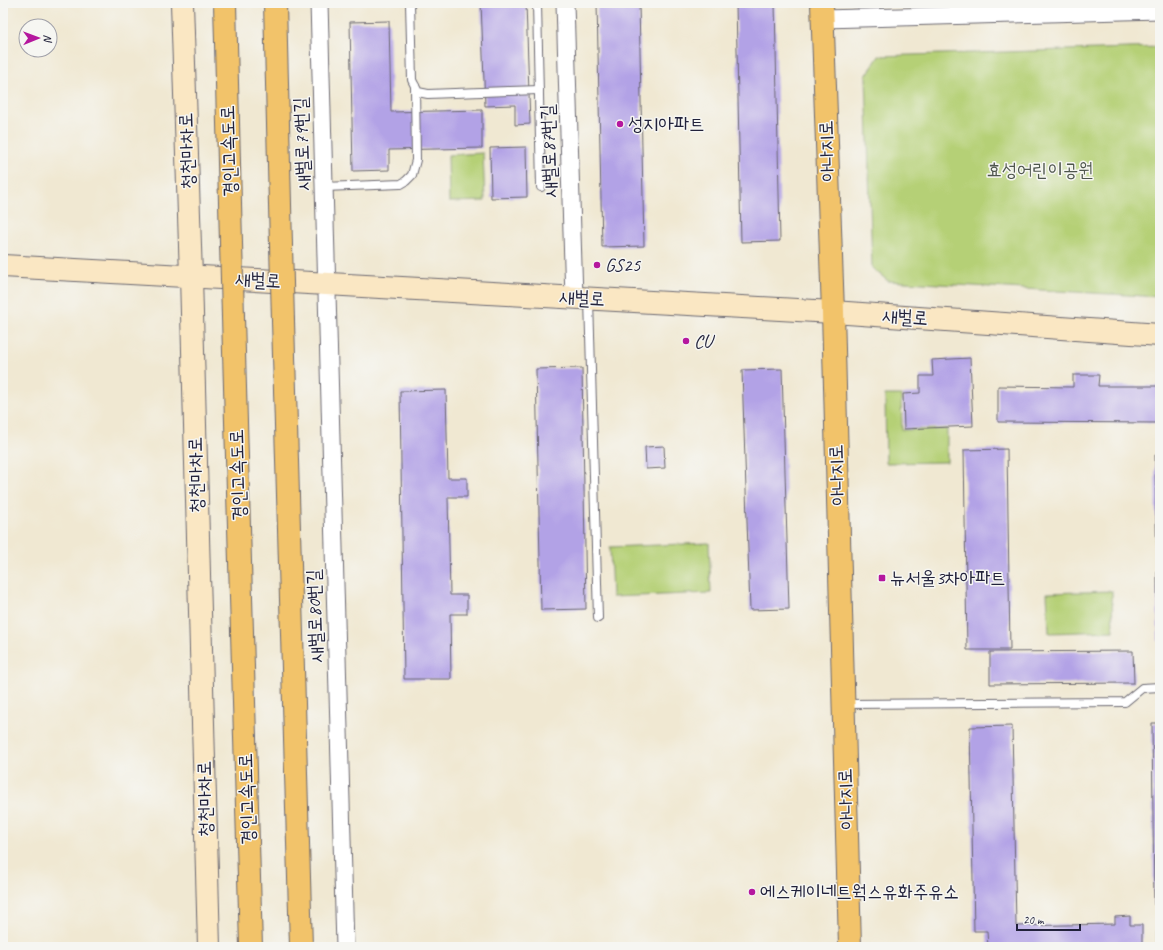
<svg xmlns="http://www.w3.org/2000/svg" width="1163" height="950" viewBox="0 0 1163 950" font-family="Caveat,'Poor Story',sans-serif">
  <rect width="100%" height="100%" fill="#f6f6f2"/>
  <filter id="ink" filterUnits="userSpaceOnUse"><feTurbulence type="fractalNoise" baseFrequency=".025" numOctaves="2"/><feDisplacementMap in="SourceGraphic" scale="8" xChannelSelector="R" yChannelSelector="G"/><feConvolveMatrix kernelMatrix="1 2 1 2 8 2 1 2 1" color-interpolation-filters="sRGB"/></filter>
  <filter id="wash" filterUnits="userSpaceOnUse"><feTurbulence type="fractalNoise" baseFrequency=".012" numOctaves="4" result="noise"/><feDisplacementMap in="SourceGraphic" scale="16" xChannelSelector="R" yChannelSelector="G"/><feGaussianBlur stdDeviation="0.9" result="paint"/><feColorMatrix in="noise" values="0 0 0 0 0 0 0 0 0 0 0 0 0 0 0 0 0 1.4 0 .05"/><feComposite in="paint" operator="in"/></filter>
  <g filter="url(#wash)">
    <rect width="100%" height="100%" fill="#f0e8d2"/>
    <!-- green -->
    <g fill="#b5d076" stroke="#6c7958">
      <path d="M1160 47V297L888 281 872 268 866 76 879 56Z"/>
      <path d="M483 153 485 201 449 202 448 155Z"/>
      <path d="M885 395H901L902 430 947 429V462L886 463Z"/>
      <path d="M709 543 711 593 612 597 610 547Z"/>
      <path d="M1112 591 1113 631 1049 633 1047 593Z"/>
      <path d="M1156 909H1160V947H1157Z"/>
    </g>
    <g id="blocks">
      <!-- building -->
      <g fill="#b2a2e6">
        <path d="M481 3H526L530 124 515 125V105L485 106Z"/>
        <path d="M597 3H639L644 246 602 247Z"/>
        <path d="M736 3H775L780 241 741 242Z"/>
        <path d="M389 21 391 112 482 110V148L389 150V170L353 171 350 22Z"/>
        <path d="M526 147 527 197 491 198 490 148Z"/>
        <path d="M970 358 973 426 904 429 903 394 920 393V376H933L932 360Z"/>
        <path d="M582 368 586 609 541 610 536 369Z"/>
        <path d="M782 369 789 609 750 610 742 370Z"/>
        <path d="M1073 375H1099L1098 386H1160V423L998 422V386L1073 387Z"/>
        <path d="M446 390 448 478H467V497H448L450 595H467V614H450L451 679H404L400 391Z"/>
        <path d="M664 446 665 468 646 469 645 447Z"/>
        <path d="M1007 449 1010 650H967L964 450Z"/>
        <path d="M1155 455H1160V641H1158Z"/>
        <path d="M1133 651 1134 683 990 684V652Z"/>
        <path d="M1152 723H1160V905H1154Z"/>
        <path d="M1012 726 1016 926 1115 924V917L1130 916V925H1142V947H988L987 931H974L970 727Z"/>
      </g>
    </g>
  </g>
  <g filter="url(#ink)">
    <use href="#blocks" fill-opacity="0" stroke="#6a6770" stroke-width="1"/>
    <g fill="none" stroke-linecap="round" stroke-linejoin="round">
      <!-- lane casing -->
      <g stroke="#6a6770" stroke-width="10">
        <g id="lane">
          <path d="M410 3 412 80 418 92 428 94 539 90"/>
          <path d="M537 3 541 187"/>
          <path d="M324 187 401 184 406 181 412 175 416 160 415 86"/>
          <path d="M589 299 598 618"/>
          <path d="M844 704 1125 702 1142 688 1160 687"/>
        </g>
      </g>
      <!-- street casing -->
      <g stroke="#6a6770" stroke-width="19">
        <g id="street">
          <path d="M319 3 345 947"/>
          <path d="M565 3 574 298"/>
          <path d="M823 19 1160 10"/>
        </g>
      </g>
      <!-- secondary casing -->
      <g stroke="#6a6770" stroke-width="24">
        <g id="secondary">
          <path d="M182 3 191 276 209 947"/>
          <path d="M3 266 833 312 1160 335"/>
        </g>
      </g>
      <!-- primary casing -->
      <g stroke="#6a6770" stroke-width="24">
        <path id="primary" d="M822 3 833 312 850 947"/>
      </g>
      <!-- highway casing -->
      <g stroke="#6a6770" stroke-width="24">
        <g id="highway">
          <path d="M225 3 231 243"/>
          <path d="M275 3 281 245"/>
          <path d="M233 317 251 947"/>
          <path d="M283 321 301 947"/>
        </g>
      </g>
      <!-- lane -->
      <use href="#lane" stroke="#fff" stroke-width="8"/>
      <!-- street -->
      <use href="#street" stroke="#fff" stroke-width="17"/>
      <!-- secondary -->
      <use href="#secondary" stroke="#fae7c3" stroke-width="22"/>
      <!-- primary -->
      <use href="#primary" stroke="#f2c36a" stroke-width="22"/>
      <!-- highway -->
      <use href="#highway" stroke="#f2c36a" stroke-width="22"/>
      <!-- highway-bridge casing -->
      <g stroke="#6a6770" stroke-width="24" stroke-linecap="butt">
        <g id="highway-bridge">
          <path d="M231 243 233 317"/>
          <path d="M281 245 283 321"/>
        </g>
      </g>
      <!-- highway-bridge -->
      <use href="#highway-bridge" stroke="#f2c36a" stroke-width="22"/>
    </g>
  </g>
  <!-- markers -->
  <g fill="#b5179e" stroke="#f6f6f2" stroke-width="1.5">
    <circle cx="620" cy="124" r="4"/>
    <circle cx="597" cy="265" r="4"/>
    <circle cx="686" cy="341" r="4"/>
    <rect x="878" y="574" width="8" height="8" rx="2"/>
    <circle cx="752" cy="892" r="4"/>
  </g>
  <g text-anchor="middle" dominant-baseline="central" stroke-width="3" stroke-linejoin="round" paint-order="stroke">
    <!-- poi labels -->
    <g font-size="19" fill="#22223b" stroke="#f6f6f2" text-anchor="start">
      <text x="628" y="124">성지아파트</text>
      <text x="605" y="265">GS25</text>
      <text x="694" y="341">CU</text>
      <text x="890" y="578">뉴서울3차아파트</text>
      <text x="760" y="892">에스케이네트웍스유화주유소</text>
    </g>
    <!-- street labels -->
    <g font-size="19" fill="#22223b" stroke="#f6f6f2">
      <text transform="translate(302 144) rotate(-92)">새벌로79번길</text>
      <text transform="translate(187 151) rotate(-92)">청천마차로</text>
      <text transform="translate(229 151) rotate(-92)">경인고속도로</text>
      <text transform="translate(549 151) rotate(-92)">새벌로87번길</text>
      <text transform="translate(827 151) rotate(-92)">아나지로</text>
      <text transform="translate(258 280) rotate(3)">새벌로</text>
      <text transform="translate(582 298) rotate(3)">새벌로</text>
      <text transform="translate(905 317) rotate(4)">새벌로</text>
      <text transform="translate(196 475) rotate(-91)">청천마차로</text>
      <text transform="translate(238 475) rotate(-92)">경인고속도로</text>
      <text transform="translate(837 475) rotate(-92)">아나지로</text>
      <text transform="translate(315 616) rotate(-92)">새벌로80번길</text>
      <text transform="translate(205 799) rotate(-91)">청천마차로</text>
      <text transform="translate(247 799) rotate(-92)">경인고속도로</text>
      <text transform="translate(846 799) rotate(-92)">아나지로</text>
    </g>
    <!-- park labels -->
    <g font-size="19" fill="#4e564d" stroke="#f6f6f2">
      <text x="1040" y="170">효성어린이공원</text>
    </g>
  </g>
  <!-- margin -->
  <rect width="1163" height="950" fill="none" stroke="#f6f6f2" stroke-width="16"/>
  <!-- north arrow -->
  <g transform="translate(38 38) rotate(89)"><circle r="19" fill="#f6f6f2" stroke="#a1a1a9"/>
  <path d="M0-3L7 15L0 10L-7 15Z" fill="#b5179e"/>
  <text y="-6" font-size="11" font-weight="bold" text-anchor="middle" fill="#22223b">N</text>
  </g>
  <!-- scale -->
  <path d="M1017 924v6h63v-6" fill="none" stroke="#22223b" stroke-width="2"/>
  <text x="1023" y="924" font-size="12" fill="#22223b" stroke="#f6f6f2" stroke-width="3" paint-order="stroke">20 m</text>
</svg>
